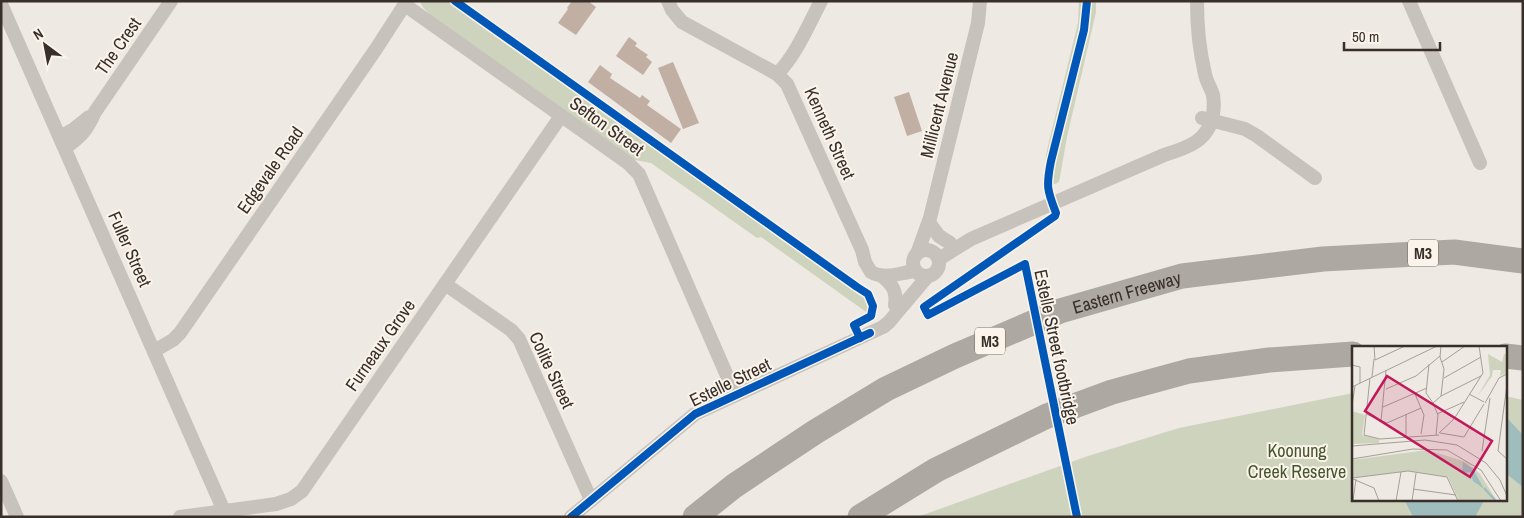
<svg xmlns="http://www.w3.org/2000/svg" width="1524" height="518" viewBox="0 0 1524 518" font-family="'Archivo Narrow',sans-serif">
  <rect width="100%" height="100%" fill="#eee9e2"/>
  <!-- green -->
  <g fill="#ced3bd">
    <path d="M420 1H461L861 285 869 314 761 237 757 238 651 163 635 160 430 15 422 6Z"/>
    <path d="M1079 1H1096V12L1067 137 1059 182 1044 189 1046 154 1078 23Z"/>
    <path d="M1353 393V499H1505V396L1523 400V517H917L1088 456 1179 428Z"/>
  </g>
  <!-- water -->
  <g fill="#a0bdbe">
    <path d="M1505 418H1507L1523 435V487L1509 476 1505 475Z"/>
    <path d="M1404 499H1485L1475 517H1413Z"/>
  </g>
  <!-- building -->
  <g fill="#c1afa4">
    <path d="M572 1H588L596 7 576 35 558 23 568 9 567 8Z"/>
    <path d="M629 37 637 43 635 46 648 55 646 57 652 62 643 75 616 56Z"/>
    <path d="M673 62 699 123 683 129 658 68Z"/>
    <path d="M600 65 612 74 610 78 640 98 642 95 650 101 647 105 681 129 671 143 588 82Z"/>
    <path d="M909 92 922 131 907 136 894 97Z"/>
  </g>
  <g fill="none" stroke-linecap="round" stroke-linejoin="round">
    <!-- minor -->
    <g stroke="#c7c2bc" stroke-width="14">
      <path d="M668 1 672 10 682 22 777 74 787 84 862 250 865 262 871 272C885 280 899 273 915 271"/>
      <path d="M1409 1 1480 163"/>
      <path d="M1 4 224 511"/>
      <path d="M405 5 628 163 639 174 735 394"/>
      <path d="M777 74C795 57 809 24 821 1"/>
      <path d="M1202 118 1245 129 1257 136 1315 178"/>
      <path d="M60 137 74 129 89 117"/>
      <path d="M65 148C81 137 87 130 95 112L171 1"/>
      <path d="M930 224 939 236 950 243"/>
      <circle cx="926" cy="263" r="13"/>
      <path d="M917 254 930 218 978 23 980 1"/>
      <path d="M939 259 971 239 1164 155C1187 148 1209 141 1213 114 1214 108 1214 101 1213 95 1211 88 1206 81 1205 74 1199 49 1197 26 1197 1"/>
      <path d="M883 277C893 285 897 292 895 305"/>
      <path d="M445 284 511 330 519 339 591 500"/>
      <path d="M154 351 173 340 180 333 376 49 407 1"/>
      <path d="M1 481 17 517"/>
      <path d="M180 517 276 504 291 499 302 491 561 116"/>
      <path d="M571 517 695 414 883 327 889 322 927 277"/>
    </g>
    <!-- motorway -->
    <g stroke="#ada8a1" stroke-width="25">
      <path d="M1505 356 1523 358"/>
      <path id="s1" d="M695 517 734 486 815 432 886 389 955 356 1060 311 1182 276 1323 259 1454 252 1523 261"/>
      <path d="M860 517 936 470 1047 416 1112 392 1189 371 1269 360 1353 354"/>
    </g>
    <!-- cycleway casing -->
    <g stroke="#faf4eb" stroke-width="11">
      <g id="cycleway">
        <path d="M455 1 857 287 868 294 873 306 871 316 854 325 860 338"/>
        <path d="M571 517 695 414 870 333"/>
        <path d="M1077 517 1025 264 928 315 924 307 1055 216 1056 213C1047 190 1046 186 1051 161L1084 30 1087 1"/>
      </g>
    </g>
    <!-- cycleway -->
    <use href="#cycleway" stroke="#0057b8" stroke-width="8"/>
  </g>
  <g text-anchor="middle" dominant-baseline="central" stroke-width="4" stroke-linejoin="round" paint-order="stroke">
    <!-- shield labels -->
    <g fill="#faf4eb" stroke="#726a64" stroke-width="1">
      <rect x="1408" y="239.5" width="30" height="27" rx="4"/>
      <rect x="975" y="327.5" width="30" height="27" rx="4"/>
    </g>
    <g font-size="16" font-weight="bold" fill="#382f2a">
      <text x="1423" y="253">M3</text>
      <text x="990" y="341">M3</text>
    </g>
    <!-- street labels -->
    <g font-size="18" fill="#382f2a" stroke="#faf4eb">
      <text transform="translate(118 46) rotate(-55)">The Crest</text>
      <text transform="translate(939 105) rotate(-76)">Millicent Avenue</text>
      <text transform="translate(607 126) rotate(36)">Sefton Street</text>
      <text transform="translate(830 133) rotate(66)">Kenneth Street</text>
      <text transform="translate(270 170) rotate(-55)">Edgevale Road</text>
      <text transform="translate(130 249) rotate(66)">Fuller Street</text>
      <text stroke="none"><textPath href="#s1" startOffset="490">Eastern Freeway</textPath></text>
      <text transform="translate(380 345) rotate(-55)">Furneaux Grove</text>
      <text transform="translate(1057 347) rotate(78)">Estelle Street footbridge</text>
      <text transform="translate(552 370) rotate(65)">Colite Street</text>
      <text transform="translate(730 382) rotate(-26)">Estelle Street</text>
    </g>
    <!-- park labels -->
    <g font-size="18" fill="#45562e" stroke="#faf4eb">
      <text x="1297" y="450">Koonung<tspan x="1297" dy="21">Creek Reserve</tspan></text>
    </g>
  </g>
  <!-- overview -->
  <g transform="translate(1352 346)">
    <rect width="155" height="155" fill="#eee9e2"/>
    <path d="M136 8 150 16 152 8H155V27L148 30 149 24H141L140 30 125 51 138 29ZM0 65 13 69 10 89 27 93V97L0 98ZM75 104 115 116 128 128 145 155H107L96 131 56 125 0 132V114Z" fill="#ced3bd"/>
    <path d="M111 116 121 123 132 143 121 135 118 126 110 127Z" fill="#a0bdbe"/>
    <path fill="none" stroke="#a0bdbe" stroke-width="2.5" d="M132 142 143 154"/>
    <path fill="none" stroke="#a59f98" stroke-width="1" d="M22 0 23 14 53 0M90 16 113 0M77 18 74 47 81 57M0 19 8 21V37M20 31 22 13M18 32 12 89 28 93 87 89M92 32 129 11M155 39 146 105 155 113M0 41 85 0M34 43 64 30 88 10M63 48 72 69 69 88M117 48 132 56M89 50 129 30M133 57 147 32 155 28M0 59 3 40M31 61 75 42M14 68 35 77 69 62M54 68V90M85 68 112 56M29 75 34 24M87 87 102 73 131 27 127 0M88 87 112 91 132 58M84 89 86 69 81 57 89 50 92 23 88 11 89 0M0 100 73 94 105 99 134 117 148 134 155 150M130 105 138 52M0 113 61 103 95 104 129 124 149 155M0 132 56 125 95 131 106 155M1 133 22 142 27 155M61 143 104 149M1 155 4 133M44 155 49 126M60 155 64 127"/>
    <path fill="#c2185b" fill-opacity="0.15" stroke="#c2185b" stroke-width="2.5" d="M35 30 140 95 118 131 13 65Z"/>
    <rect width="155" height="155" fill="none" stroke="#382f2a" stroke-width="2.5"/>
  </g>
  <!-- border -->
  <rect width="1524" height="518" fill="none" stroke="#382f2a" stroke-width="5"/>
  <!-- north arrow -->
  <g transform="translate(45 45) rotate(328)" stroke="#faf4eb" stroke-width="4" paint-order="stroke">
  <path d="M0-4L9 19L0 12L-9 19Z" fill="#382f2a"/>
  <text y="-8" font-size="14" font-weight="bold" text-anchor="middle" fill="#382f2a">N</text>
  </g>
  <!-- scale -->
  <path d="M1344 42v8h96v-8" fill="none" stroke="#382f2a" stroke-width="2.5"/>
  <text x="1352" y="42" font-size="15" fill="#382f2a" stroke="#faf4eb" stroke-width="4" paint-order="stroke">50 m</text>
</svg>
